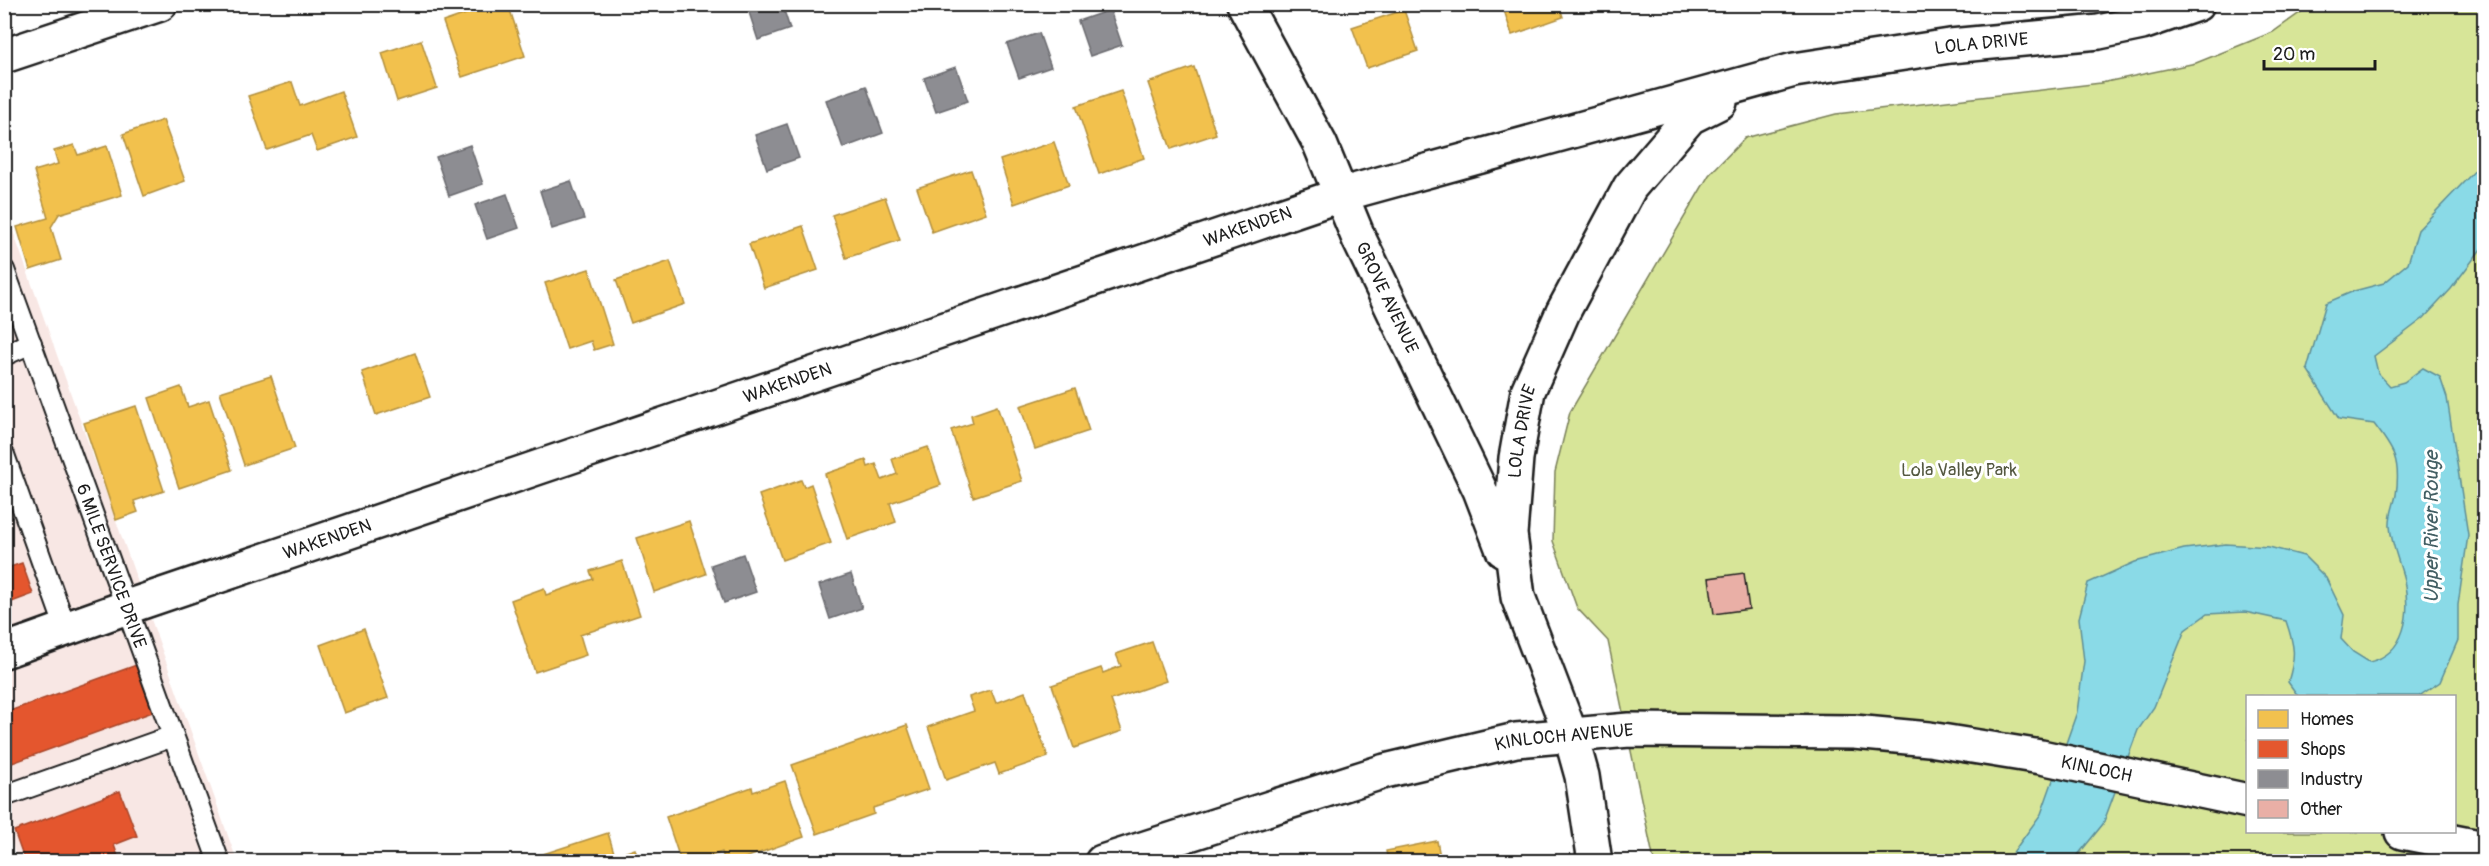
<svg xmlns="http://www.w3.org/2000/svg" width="2489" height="866" viewBox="0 0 2489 866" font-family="Pangolin,sans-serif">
  <rect width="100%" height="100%" fill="#fff"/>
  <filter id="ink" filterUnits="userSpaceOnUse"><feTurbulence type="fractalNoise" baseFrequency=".0167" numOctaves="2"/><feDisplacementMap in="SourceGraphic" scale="12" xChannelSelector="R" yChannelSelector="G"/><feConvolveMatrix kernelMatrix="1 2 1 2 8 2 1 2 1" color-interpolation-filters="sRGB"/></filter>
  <g filter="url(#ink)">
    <!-- built -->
    <path fill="#f8e7e4" d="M4 206 237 861H18L5 825Z"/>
    <!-- green -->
    <path fill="#d7e598" stroke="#7a805a" stroke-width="1.5" fill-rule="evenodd" d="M2311 5H2484V861H1654L1608 641 1577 608 1553 541 1555 472 1570 412 1709 175 1745 138 1836 114 2101 83 2196 63 2273 32ZM2248 696H2454V832H2248Z"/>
    <!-- water -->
    <path fill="#8adae7" stroke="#5e8e96" stroke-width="1.5" d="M2484 161V245L2451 289 2424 318 2374 356 2378 373 2390 386 2404 382 2423 368 2440 377 2447 398 2468 535 2458 605V640L2440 682 2419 696H2298L2288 682C2296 656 2295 647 2286 621L2245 612 2207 614 2185 630 2154 707 2138 730 2103 824 2073 861 2006 862 2041 814 2077 712 2084 661 2079 618 2088 583 2135 562 2184 549 2226 544 2269 547 2304 556 2326 578 2344 615 2341 639 2353 652 2369 662C2406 654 2411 613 2404 580 2400 563 2391 544 2390 526 2389 516 2394 505 2396 495 2401 460 2394 450 2374 424L2339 419 2307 369 2326 303 2354 291 2384 283 2408 263 2418 230Z"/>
    <!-- homes -->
    <g fill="#f2c14e" stroke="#b2903f" stroke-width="1.5">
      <path d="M495 4H508L525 56 462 77 443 22Z"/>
      <path d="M1502 4H1559L1563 17 1512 35Z"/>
      <path d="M1591 4H1607L1593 10Z"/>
      <path d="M1404 10 1418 51 1367 68 1352 27Z"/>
      <path d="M421 40 437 88 397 101 382 53Z"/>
      <path d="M1194 67 1216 134 1171 149 1148 83Z"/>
      <path d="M292 82 300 106 341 91 357 137 317 151 311 135 267 150 248 96Z"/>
      <path d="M1121 91 1144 158 1099 174 1076 106Z"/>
      <path d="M163 120 185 181 144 196 123 134Z"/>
      <path d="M1054 142 1069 185 1014 204 1000 160Z"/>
      <path d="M74 145 78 155 107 146 122 195 59 214 51 227 61 260 30 270 17 227 48 218 34 171 58 164 54 151Z"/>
      <path d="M971 170 986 213 932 232 917 188Z"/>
      <path d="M885 197 900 240 846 258 832 215Z"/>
      <path d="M803 226 818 270 764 288 749 244Z"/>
      <path d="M670 261 685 304 631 323 616 280Z"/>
      <path d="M589 269 613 344 594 350 591 341 567 349 545 283Z"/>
      <path d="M415 353 430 397 376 415 362 372Z"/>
      <path d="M271 376 295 448 244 465 220 392Z"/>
      <path d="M181 387 188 407 209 400 232 470 179 488 149 398Z"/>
      <path d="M1075 388 1089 431 1035 449 1020 406Z"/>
      <path d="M136 406 164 491 134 501 138 512 116 520 84 423Z"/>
      <path d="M997 406 1022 481 973 497 951 430 973 423 971 415Z"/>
      <path d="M928 447 941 485 890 503 896 522 847 539 825 474 866 460 868 467 876 464 882 480 897 474 892 459Z"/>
      <path d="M801 480 804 487 811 484 831 543 782 560 759 495Z"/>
      <path d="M689 521 706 574 654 592 637 538Z"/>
      <path d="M622 561 640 615 580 635 586 655 535 672 511 600 544 588 546 595 593 579 590 571Z"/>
      <path d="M364 629 388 698 344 713 320 645Z"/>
      <path d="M1152 642 1166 681 1111 700 1122 731 1074 748 1052 685 1101 668 1103 673 1121 666 1116 654Z"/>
      <path d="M991 690 996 703 1025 692 1048 757 999 774 995 763 946 780 928 727 974 711 969 697Z"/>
      <path d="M907 725 929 789 873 808 874 814 817 834 792 765Z"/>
      <path d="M785 781 804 837 734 862H725L722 852 694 862H681L666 817 752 787 753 792Z"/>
      <path d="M608 833 615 856 635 849 639 862H542L540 855Z"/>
      <path d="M1437 841 1441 862H1388L1386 851Z"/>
    </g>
    <!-- shops -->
    <g fill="#e4572e" stroke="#a84529" stroke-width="1.5">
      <path d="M22 563 33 594 4 605V569Z"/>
      <path d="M142 663 158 710 4 766V713Z"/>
      <path d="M120 791 137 836 114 845 120 862H25L14 831Z"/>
    </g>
    <!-- industry -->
    <g fill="#8d8d92" stroke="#6b6b6f" stroke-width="1.5">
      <path d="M750 4H782L790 29 758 40 747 6Z"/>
      <path d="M1110 10 1122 45 1090 56 1078 21Z"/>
      <path d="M1039 33 1051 67 1019 78 1007 44Z"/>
      <path d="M956 67 968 101 936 112 924 78Z"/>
      <path d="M866 86 883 133 843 148 826 100Z"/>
      <path d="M787 124 799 158 767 169 755 135Z"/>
      <path d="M470 145 483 184 449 196 436 157Z"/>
      <path d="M571 181 584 219 552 229 540 191Z"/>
      <path d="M507 194 519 228 487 239 475 205Z"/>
      <path d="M743 554 756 592 724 603 711 565Z"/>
      <path d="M851 574 862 608 830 619 819 585Z"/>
    </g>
    <!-- building -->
    <path fill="#e9afa6" stroke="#1c1c1c" stroke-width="1.5" d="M1744 573 1749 609 1714 614 1709 578Z"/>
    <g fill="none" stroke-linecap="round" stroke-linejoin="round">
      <!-- service casing -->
      <g stroke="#1c1c1c" stroke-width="24">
        <g id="service">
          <path id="s1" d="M4 270 219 862"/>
          <path d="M4 355 31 343"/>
          <path d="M4 455 66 629"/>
          <path d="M4 796 173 736"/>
        </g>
      </g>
      <!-- minor casing -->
      <g stroke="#1c1c1c" stroke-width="38">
        <g id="minor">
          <path id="s2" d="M1244 4 1320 144 1359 239 1480 490 1503 550"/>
          <path d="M4 56 160 4"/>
          <path id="s3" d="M4 651 127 607 1343 194 1794 70 1950 46 2099 32 2142 23 2197 4"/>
          <path d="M2402 832 2484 848"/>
          <path id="s4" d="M1102 862 1385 771 1516 740 1629 730 1854 732 1929 739 2041 757 2248 801"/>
          <path id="s5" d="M1595 862 1582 776 1570 733 1518 597 1510 534 1516 458 1528 391 1563 312 1630 187 1690 117 1720 102"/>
        </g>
      </g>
      <!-- service -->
      <use href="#service" stroke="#fff" stroke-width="20"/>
      <!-- minor -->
      <use href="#minor" stroke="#fff" stroke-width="33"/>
    </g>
  </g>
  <g text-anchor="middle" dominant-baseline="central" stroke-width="6" stroke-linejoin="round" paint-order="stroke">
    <!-- street labels -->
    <g font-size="18" fill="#1c1c1c" stroke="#fff">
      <text stroke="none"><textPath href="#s3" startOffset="2072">LOLA DRIVE</textPath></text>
      <text stroke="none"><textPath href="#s3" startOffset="1314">WAKENDEN</textPath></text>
      <text stroke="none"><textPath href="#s2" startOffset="327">GROVE AVENUE</textPath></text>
      <text stroke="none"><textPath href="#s3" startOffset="828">WAKENDEN</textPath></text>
      <text stroke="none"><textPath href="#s5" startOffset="444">LOLA DRIVE</textPath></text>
      <text stroke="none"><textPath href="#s3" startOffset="342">WAKENDEN</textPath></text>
      <text stroke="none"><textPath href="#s1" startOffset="315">6 MILE SERVICE DRIVE</textPath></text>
      <text stroke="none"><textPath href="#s4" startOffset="480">KINLOCH AVENUE</textPath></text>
      <text stroke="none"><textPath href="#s4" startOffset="1016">KINLOCH</textPath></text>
    </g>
    <!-- park labels -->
    <g font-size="18" fill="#545841" stroke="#fff">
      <text x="1959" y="470">Lola Valley Park</text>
    </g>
    <!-- water labels -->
    <g font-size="20" font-style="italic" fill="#425e63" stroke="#fff">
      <text transform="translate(2431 527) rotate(-90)">Upper River Rouge</text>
    </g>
  </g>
  <!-- margin -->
  <rect width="2489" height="866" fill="none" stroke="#fff" stroke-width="24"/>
  <rect x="12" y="12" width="2465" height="842" fill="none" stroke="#1c1c1c" stroke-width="2" filter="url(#ink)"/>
  <!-- legend -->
  <rect x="2246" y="695" width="210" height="138" fill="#ffffff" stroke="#a4a4a4" stroke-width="1.5"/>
  <rect x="2258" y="710" width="30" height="18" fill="#f2c14e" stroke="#a4a4a4" stroke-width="1.5"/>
  <text x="2300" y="725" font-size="18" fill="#1c1c1c">Homes</text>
  <rect x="2258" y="740" width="30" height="18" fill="#e4572e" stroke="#a4a4a4" stroke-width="1.5"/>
  <text x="2300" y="755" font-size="18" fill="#1c1c1c">Shops</text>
  <rect x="2258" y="770" width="30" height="18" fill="#8d8d92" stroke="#a4a4a4" stroke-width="1.5"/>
  <text x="2300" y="785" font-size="18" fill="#1c1c1c">Industry</text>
  <rect x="2258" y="800" width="30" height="18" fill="#e9afa6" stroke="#a4a4a4" stroke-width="1.5"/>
  <text x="2300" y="815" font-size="18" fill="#1c1c1c">Other</text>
  <!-- scale -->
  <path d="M2264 60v9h111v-9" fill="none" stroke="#1c1c1c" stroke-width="3"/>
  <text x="2273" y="60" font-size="18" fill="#1c1c1c" stroke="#ffffff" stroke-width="4.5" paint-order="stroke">20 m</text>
</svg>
